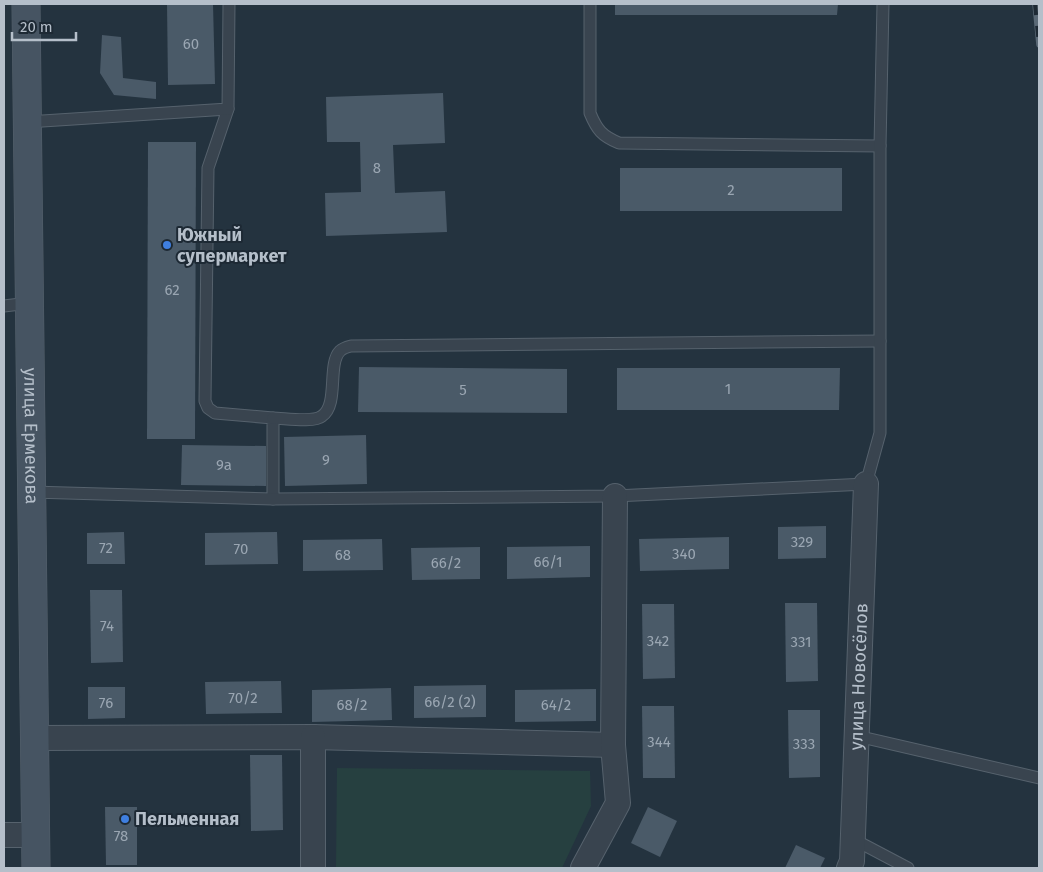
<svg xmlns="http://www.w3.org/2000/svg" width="1043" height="872" viewBox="0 0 1043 872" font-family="'Fira Sans',sans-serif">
  <rect width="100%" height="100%" fill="#24333f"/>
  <!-- green -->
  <path fill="#264040" d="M337 768 590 771 591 806 562 868H336Z"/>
  <!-- building -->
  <g fill="#4a5a68">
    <path d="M167 4H213L215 84 168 85Z"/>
    <path d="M615 4H838L837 15H615Z"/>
    <path d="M102 35 121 37 123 78 156 82V99L114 95 100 73Z"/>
    <path d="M443 93 445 143 393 145 395 193 445 191 447 232 326 236 325 193 361 192 360 142H327L326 97Z"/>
    <path d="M148 142H196L195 439H147Z"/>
    <rect x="620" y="168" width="222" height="43"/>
    <path d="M359 367 567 369V413L358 412Z"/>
    <path d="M617 368H840L839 410H617Z"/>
    <path d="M366 435 367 484 285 486 284 437Z"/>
    <path d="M182 445 266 446V486L181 485Z"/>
    <path d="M826 526V558L778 559V527Z"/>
    <path d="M124 532 125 564H87V533Z"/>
    <path d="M277 532 278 564 205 565V533Z"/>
    <path d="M729 537V569L640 571 639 539Z"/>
    <path d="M382 539 383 570 303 571V540Z"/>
    <path d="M590 546V577L507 579V547Z"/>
    <path d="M480 547V579L412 580 411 548Z"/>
    <path d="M90 590H122L123 662 91 663Z"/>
    <path d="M785 603H817L818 681 786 682Z"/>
    <path d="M642 604H674L675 678 643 679Z"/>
    <path d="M281 681 282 713 206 714 205 682Z"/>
    <path d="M486 685V717L414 718V686Z"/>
    <path d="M88 687H125V718L88 719Z"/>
    <path d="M391 688 392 720 312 722V690Z"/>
    <path d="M596 689V721L515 722V690Z"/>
    <path d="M642 706H674L675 778H643Z"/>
    <path d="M788 710H820V777L789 778Z"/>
    <path d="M250 755H282L283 830 251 831Z"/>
    <path d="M105 807H137V865H106Z"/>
    <path d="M648 807 677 821 660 857 631 843Z"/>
    <path d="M796 845 825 858 820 868H785Z"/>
  </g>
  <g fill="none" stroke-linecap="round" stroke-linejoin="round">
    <!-- service casing -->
    <g stroke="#56626d" stroke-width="13">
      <g id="service">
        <path d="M590 4V113C597 130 602 136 619 143L880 146"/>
        <path d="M228 109 208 168 205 401 208 408 215 413 273 418V499"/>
        <path d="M27 122 228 109 229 4"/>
        <path d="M4 306 29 303"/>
        <path d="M273 418C284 418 314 423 322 416 339 405 327 364 340 351 343 348 347 347 351 346L880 341"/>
        <path d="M32 492 273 499 615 496 866 484 880 433V146L883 4"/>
        <path d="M857 736 1039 778"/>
        <path d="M853 839 908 868"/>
      </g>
    </g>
    <!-- minor casing -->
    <g stroke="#56626d" stroke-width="26">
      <g id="minor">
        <path d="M34 738 313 737 613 745"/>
        <path d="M4 835H36"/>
        <path d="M313 868V737"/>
        <path d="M583 868 618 803 613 745 615 496"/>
        <path id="s1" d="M849 868 852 861 866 484"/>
      </g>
    </g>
    <!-- secondary casing -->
    <g stroke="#56626d" stroke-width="29">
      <g id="secondary">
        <path id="s2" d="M26 4 36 868"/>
      </g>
    </g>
    <!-- service -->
    <use href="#service" stroke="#39444f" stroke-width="11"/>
    <!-- minor -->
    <use href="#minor" stroke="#39444f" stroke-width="24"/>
    <!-- secondary -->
    <use href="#secondary" stroke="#465462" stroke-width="28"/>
    <!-- rail casing -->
    <g stroke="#5a6976" stroke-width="5.5">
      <path id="rail" d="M1035 4 1039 45"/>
    </g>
    <!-- rail -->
    <use href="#rail" stroke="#1d2934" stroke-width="4" stroke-dasharray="11" stroke-linecap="butt"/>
  </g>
  <!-- markers -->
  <g fill="#3f7fe0" stroke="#1d2934" stroke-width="2">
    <circle cx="167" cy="245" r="5"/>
    <circle cx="125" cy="819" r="5"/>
  </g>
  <g text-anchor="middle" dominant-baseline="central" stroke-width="4" stroke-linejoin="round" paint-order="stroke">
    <!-- number labels -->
    <g font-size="15" fill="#9aa6b2">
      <text x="191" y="44">60</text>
      <text x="377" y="168">8</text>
      <text x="731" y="190">2</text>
      <text x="172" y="290">62</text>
      <text x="728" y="389">1</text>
      <text x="463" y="390">5</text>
      <text x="326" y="460">9</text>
      <text x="224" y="465">9а</text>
      <text x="802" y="542">329</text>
      <text x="106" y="548">72</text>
      <text x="241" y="549">70</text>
      <text x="684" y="554">340</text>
      <text x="343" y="555">68</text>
      <text x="548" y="562">66/1</text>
      <text x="446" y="563">66/2</text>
      <text x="107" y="626">74</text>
      <text x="658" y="641">342</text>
      <text x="801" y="642">331</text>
      <text x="243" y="698">70/2</text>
      <text x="450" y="702">66/2 (2)</text>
      <text x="106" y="703">76</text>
      <text x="352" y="705">68/2</text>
      <text x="556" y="705">64/2</text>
      <text x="659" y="742">344</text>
      <text x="804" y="744">333</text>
      <text x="121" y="836">78</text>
    </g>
    <!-- poi labels -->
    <g font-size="18" font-weight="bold" fill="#b5bfca" stroke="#1d2934" text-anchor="start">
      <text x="177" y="235">Южный<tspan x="177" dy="21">супермаркет</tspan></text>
      <text x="135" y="819">Пельменная</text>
    </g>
    <!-- street labels -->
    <g font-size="18" fill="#b5bfca" stroke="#1d2934">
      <text stroke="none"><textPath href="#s2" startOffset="432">улица Ермекова</textPath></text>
      <text stroke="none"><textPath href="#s1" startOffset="192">улица Новосёлов</textPath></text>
    </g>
  </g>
  <!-- border -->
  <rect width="1043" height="872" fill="none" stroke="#b5bfca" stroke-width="10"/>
  <!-- scale -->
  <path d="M12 32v8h64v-8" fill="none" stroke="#b5bfca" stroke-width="2.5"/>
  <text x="20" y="32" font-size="15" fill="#b5bfca" stroke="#1d2934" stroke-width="4" paint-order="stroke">20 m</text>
</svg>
